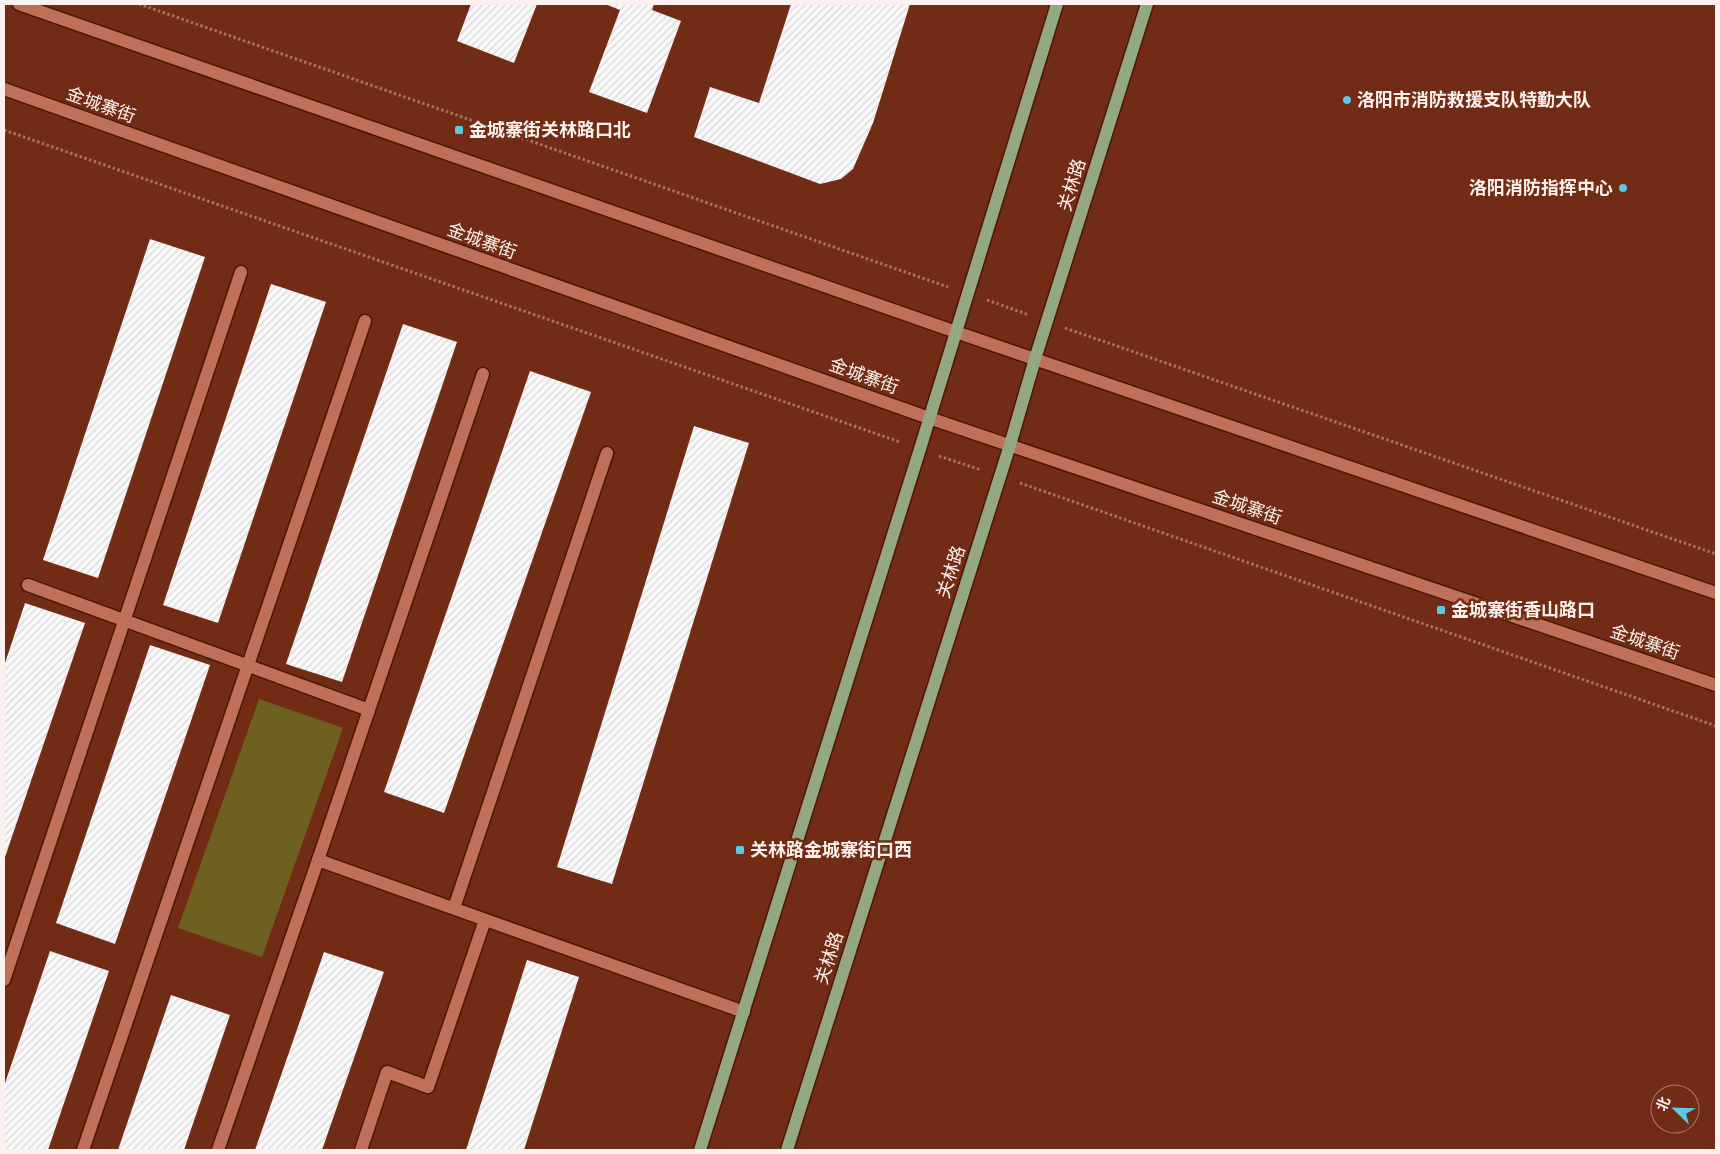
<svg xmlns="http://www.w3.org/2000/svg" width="1720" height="1154" viewBox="0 0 1720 1154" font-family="Jost,'Noto Sans SC',sans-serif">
  <defs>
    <pattern id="building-hatch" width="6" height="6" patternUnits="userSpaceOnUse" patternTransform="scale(1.25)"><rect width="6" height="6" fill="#f9f9f9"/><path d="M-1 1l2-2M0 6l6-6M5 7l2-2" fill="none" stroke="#d6d6d6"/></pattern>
  </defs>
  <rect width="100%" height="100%" fill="#722b14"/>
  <!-- park -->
  <path fill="#6e6120" d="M259 699 343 728 262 957 178 928Z"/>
  <!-- building -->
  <g fill="url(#building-hatch)">
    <path d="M471 4H537L514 63 457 41Z"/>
    <path d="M605 4H654L652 10 681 21 647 113 589 92 620 10Z"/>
    <path d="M791 4H910L873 123 853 169 841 179 820 184 694 137 710 87 759 103Z"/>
    <path d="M150 239 205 257 98 578 43 560Z"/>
    <path d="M271 284 326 302 218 623 163 605Z"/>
    <path d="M403 324 457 342 342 682 286 664Z"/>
    <path d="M530 371 591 392 444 813 384 792Z"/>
    <path d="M694 426 749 443 612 884 557 867Z"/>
    <path d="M25 603 85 623 4 860V666Z"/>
    <path d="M150 645 210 665 115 944 56 923Z"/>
    <path d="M50 951 109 971 48 1150H4V1086Z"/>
    <path d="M324 952 384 972 322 1150H255Z"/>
    <path d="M527 960 579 977 524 1150H466Z"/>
    <path d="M171 995 230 1015 184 1150H118Z"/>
  </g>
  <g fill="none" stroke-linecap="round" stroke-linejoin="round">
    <!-- lane casing -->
    <g stroke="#4c1706" stroke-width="15">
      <g id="lane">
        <path d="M28 585 369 710"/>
        <path d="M318 860 483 374"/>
        <path d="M454 908 607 453"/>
        <path d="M4 980 241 272"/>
        <path d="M83 1150 365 321"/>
        <path d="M218 1150 318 860 744 1012"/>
        <path d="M361 1150 387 1072 428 1087 485 920"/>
      </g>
    </g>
    <!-- secondary casing -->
    <g stroke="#4c1706" stroke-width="15">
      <g id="secondary">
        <path d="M19 4 956 332 1716 593"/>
        <path d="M4 89 929 418 1716 685"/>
      </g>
    </g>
    <!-- primary casing -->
    <g stroke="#4c1706" stroke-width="15">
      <g id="primary">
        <path d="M700 1150 920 449 1057 4"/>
        <path d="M787 1150 1010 445 1035 359 1147 4"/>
      </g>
    </g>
    <!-- path -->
    <g stroke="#a57465" stroke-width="3" stroke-dasharray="2.5 2.5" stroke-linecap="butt">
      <path d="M139 4 948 287"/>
      <path d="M4 130 900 442"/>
      <path d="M987 300 1029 315"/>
      <path d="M1065 328 1716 554"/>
      <path d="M939 456 981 470"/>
      <path d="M1020 483 1716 726"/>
    </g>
    <!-- lane -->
    <use href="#lane" stroke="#bf7058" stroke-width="12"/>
    <!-- secondary -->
    <use href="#secondary" stroke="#bf7058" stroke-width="12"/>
    <!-- primary -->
    <use href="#primary" stroke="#93a780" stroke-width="12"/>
  </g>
  <!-- markers -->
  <g fill="#59c8e5" stroke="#722b14" stroke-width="2">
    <circle cx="1347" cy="100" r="5"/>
    <rect x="454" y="125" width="10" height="10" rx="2.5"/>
    <circle cx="1623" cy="188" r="5"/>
    <rect x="1436" y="605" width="10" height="10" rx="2.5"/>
    <rect x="735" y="845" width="10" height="10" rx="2.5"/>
  </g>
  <g text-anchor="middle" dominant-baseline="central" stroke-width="5" stroke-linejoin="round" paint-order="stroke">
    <!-- poi labels -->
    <g font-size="18" font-weight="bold" fill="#fbf1ef" stroke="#722b14" text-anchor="start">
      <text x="1357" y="100">洛阳市消防救援支队特勤大队</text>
      <text x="469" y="130">金城寨街关林路口北</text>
      <text x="1613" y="188" text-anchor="end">洛阳消防指挥中心</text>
      <text x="1451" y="610">金城寨街香山路口</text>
      <text x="750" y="850">关林路金城寨街口西</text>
    </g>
    <!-- street labels -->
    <g font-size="18" fill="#fbf1ef" stroke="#722b14">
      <text transform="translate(101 105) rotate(20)">金城寨街</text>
      <text transform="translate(1072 185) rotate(-73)">关林路</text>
      <text transform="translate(482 241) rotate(20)">金城寨街</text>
      <text transform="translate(864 376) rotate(20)">金城寨街</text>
      <text transform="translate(1247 507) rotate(19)">金城寨街</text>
      <text transform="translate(951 572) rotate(-72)">关林路</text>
      <text transform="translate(1645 642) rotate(19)">金城寨街</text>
      <text transform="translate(829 958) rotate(-72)">关林路</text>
    </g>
  </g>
  <!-- border -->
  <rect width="1720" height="1154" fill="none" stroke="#fbf1ef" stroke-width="10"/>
  <!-- north arrow -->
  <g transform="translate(1675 1109) rotate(293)"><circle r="24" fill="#722b14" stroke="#a97a6c"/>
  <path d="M0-4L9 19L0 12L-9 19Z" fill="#59c8e5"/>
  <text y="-8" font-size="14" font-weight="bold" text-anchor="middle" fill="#fbf1ef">北</text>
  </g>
</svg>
